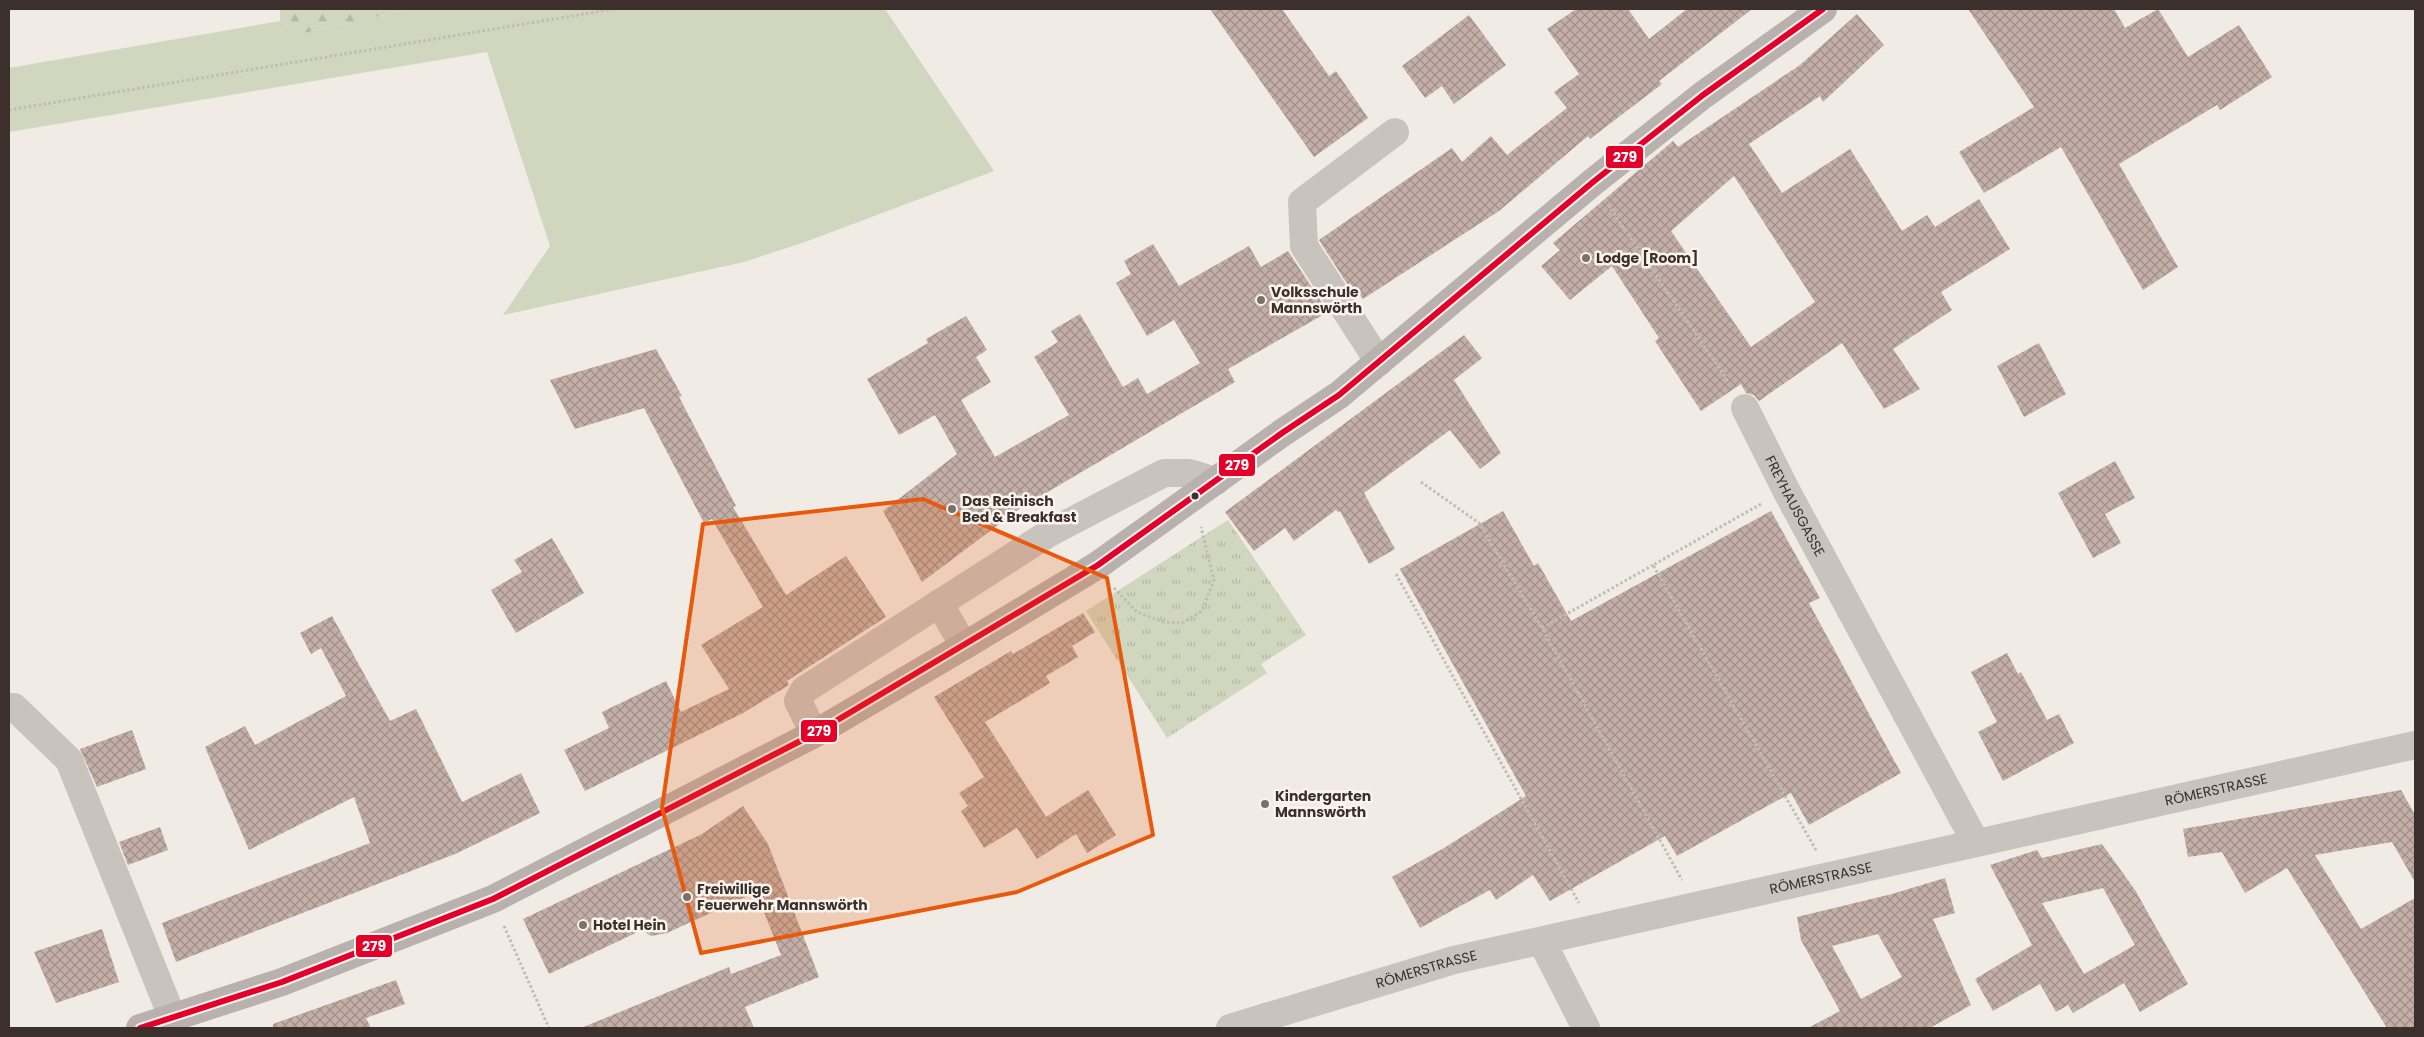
<svg xmlns="http://www.w3.org/2000/svg" width="2424" height="1037" viewBox="0 0 2424 1037" font-family="Poppins,sans-serif">
  <defs>
    <pattern id="forest-firs" width="22" height="20" patternUnits="userSpaceOnUse" patternTransform="scale(1.25)"><rect width="22" height="20" fill="#d1d6bf"/><path d="M5 1l3.5 6h-7zM16 11l3.5 6h-7z" fill="#b4b8a4"/></pattern>
    <pattern id="park-tufts" width="24" height="20" patternUnits="userSpaceOnUse" patternTransform="scale(1.25)"><rect width="24" height="20" fill="#d1d6bf"/><path d="M3 7l-1-3M5 7V3M7 7l1-3M15 17l-1-3M17 17v-4M19 17l1-3" fill="none" stroke="#b4b8a4"/></pattern>
    <pattern id="building-cross-hatch" width="8" height="8" patternUnits="userSpaceOnUse" patternTransform="scale(1.25)"><rect width="8" height="8" fill="#c3afa7"/><path d="M0 0l8 8M0 8l8-8" fill="none" stroke="#a08f88"/></pattern>
  </defs>
  <rect width="100%" height="100%" fill="#f0ebe5"/>
  <!-- grass -->
  <path fill="#d1d6bf" d="M411 9H885L994 171 805 242 744 262 503 315 550 246 487 52 9 132V68L280 21 300 34Z"/>
  <!-- forest -->
  <path fill="url(#forest-firs)" d="M280 9H411L300 34 280 21Z"/>
  <!-- park -->
  <path fill="url(#park-tufts)" d="M1228 520 1306 635 1261 664 1267 673 1167 738 1086 611Z"/>
  <!-- building -->
  <g fill="url(#building-cross-hatch)" fill-rule="evenodd">
    <path d="M1210 9H1282L1329 76 1336 71 1368 118 1314 157Z"/>
    <path d="M1576 9H1628L1649 39 1687 9H1752L1659 81 1662 84 1590 139 1588 136 1499 211 1363 299 1359 294 1355 296 1319 240 1452 148 1462 162 1491 136 1507 155 1567 108 1554 92 1579 74 1547 29Z"/>
    <path d="M1968 9H2114L2125 28 2158 9 2188 57 2239 25 2272 77 2220 110 2217 105 2119 164 2178 267 2143 290 2061 147 1984 193 1959 152 2034 107Z"/>
    <path d="M1857 14 1884 45 1823 102 1820 96 1749 144 1782 193 1850 149 1902 231 1927 215 1935 227 1979 199 2010 249 1941 292 1952 310 1893 349 1920 389 1884 409 1842 343 1759 401 1754 395 1746 393 1741 384 1701 411 1655 341 1659 338 1612 266 1570 300 1541 266 1560 250 1553 243 1673 141 1678 147 1800 65ZM1734 176 1815 302 1751 347 1671 231Z"/>
    <path d="M1469 15 1506 65 1454 104 1442 86 1425 98 1402 66Z"/>
    <path d="M1153 244 1179 286 1249 246 1261 267 1288 251 1328 312 1228 369 1235 382 1022 507 922 582 883 511 957 454 935 415 899 435 867 379 928 343 926 339 966 316 987 350 976 357 991 382 961 400 995 457 1069 415 1034 357 1058 342 1051 331 1080 314 1123 387 1138 378 1147 394 1200 363 1174 320 1147 336 1116 283 1131 274 1124 261Z"/>
    <path d="M1464 335 1482 358 1454 380 1501 453 1480 469 1450 430 1364 493 1395 549 1369 564 1340 511 1338 512 1336 510 1294 541 1285 528 1254 551 1225 512Z"/>
    <path d="M2039 343 2066 394 2024 417 1997 366Z"/>
    <path d="M656 349 682 396 679 397 736 506 733 507 786 595 846 556 886 617 787 681 789 685 743 713 585 791 564 750 609 728 602 712 666 681 681 712 729 689 701 645 763 607 712 519 704 523 644 408 575 429 550 380Z"/>
    <path d="M2115 461 2135 498 2105 514 2121 543 2093 558 2058 493Z"/>
    <path d="M1503 511 1534 566 1538 563 1571 621 1771 511 1820 598 1809 603 1901 773 1809 825 1791 793 1677 856 1665 836 1550 901 1533 875 1496 900 1490 890 1420 928 1392 877 1444 848 1526 796 1400 569Z"/>
    <path d="M552 538 584 593 516 633 491 590 522 572 514 560Z"/>
    <path d="M1083 613 1095 632 1072 646 1078 657 1046 676 1050 683 985 722 1046 817 1088 790 1116 835 1087 853 1076 834 1037 859 1017 828 984 848 961 811 968 806 959 793 984 777 934 697 1011 651 1013 654Z"/>
    <path d="M332 616 390 721 416 709 462 802 521 773 540 813 455 854 176 962 162 923 370 843 354 797 249 850 205 747 245 726 255 745 346 696 321 648 311 654 300 633Z"/>
    <path d="M2007 653 2018 674 2021 672 2047 720 2059 714 2074 743 2003 781 1978 732 1997 722 1971 672Z"/>
    <path d="M132 730 146 769 97 787 80 749Z"/>
    <path d="M2401 790 2415 815V882L2392 842 2315 855 2361 929 2415 898V1028H2387L2287 868 2245 893 2222 852 2188 857 2183 829Z"/>
    <path d="M743 806 768 844 819 977 745 1007 754 1028H581L729 967 731 974 781 955 756 892 667 933 651 936 642 930 549 974 523 919 702 834Z"/>
    <path d="M160 827 168 850 128 865 119 842Z"/>
    <path d="M2102 844 2135 890 2188 984 2140 1012 2124 983 2073 1013 2068 1005 2056 1012 2040 984 1993 1011 1975 979 2032 945 1990 865 2037 850 2042 858ZM2103 888 2135 945 2084 974 2042 903Z"/>
    <path d="M1945 878 1955 913 1933 919 1971 1005 1930 1028H1808L1840 1011 1801 940 1797 917 1892 894ZM1878 934 1902 977 1861 999 1832 946Z"/>
    <path d="M102 929 119 982 56 1003 34 952Z"/>
    <path d="M396 980 405 1004 366 1018 371 1028H273V1024Z"/>
  </g>
  <g fill="none" stroke-linecap="round" stroke-linejoin="round">
    <!-- path -->
    <g stroke="#c2bbb6" stroke-width="3" stroke-dasharray="2.5 2.5" stroke-linecap="butt">
      <path d="M9 110 614 9"/>
      <path d="M1608 205 1730 384"/>
      <path d="M1421 482 1479 523 1542 628"/>
      <path d="M1761 504 1653 565 1816 850"/>
      <path d="M1653 565 1542 628 1682 880"/>
      <path d="M1396 574 1579 903"/>
      <path d="M1114 588 1137 612 1163 622 1182 623 1202 611 1214 580 1201 527"/>
      <path d="M504 926 549 1028"/>
    </g>
    <!-- minor -->
    <g stroke="#c9c3be" stroke-width="28">
      <path d="M1379 362 1304 246 1302 202 1395 132"/>
      <path id="s1" d="M1745 408 1786 490 1976 843"/>
      <path d="M939 603 964 646"/>
      <path d="M14 707 69 760 173 1019"/>
      <path d="M814 734 798 701 804 690 1051 532 1164 473H1189L1216 481"/>
      <path d="M1542 942 1586 1028"/>
      <path id="s2" d="M1230 1028 1454 960 2415 745"/>
    </g>
    <!-- major -->
    <path stroke="#b8b1ad" stroke-width="28" d="M140 1028 282 982 493 899 814 734 964 646 1098 565 1282 433 1339 395 1593 182 1703 95 1823 9"/>
    <!-- bus-1 casing -->
    <g stroke="#fbf5ee" stroke-width="10">
      <path id="bus-1" d="M140 1028 282 982 493 899 814 734 1098 565 1282 433 1339 395 1593 182 1703 95 1823 9"/>
    </g>
    <!-- bus-1 -->
    <use href="#bus-1" stroke="#e4002b" stroke-width="6"/>
  </g>
  <!-- marked area -->
  <path fill="#e8590c" fill-opacity="0.2" stroke="#e8590c" stroke-width="4" stroke-linejoin="round" d="M923 499 1107 578 1153 835 1017 892 701 953 662 808 703 524Z"/>
  <!-- markers -->
  <g fill="#7a716c" stroke="#fbf5ee" stroke-width="2">
    <circle cx="1586" cy="258" r="5"/>
    <circle cx="1261" cy="300" r="5"/>
    <circle cx="952" cy="509" r="5"/>
    <circle cx="1265" cy="804" r="5"/>
    <circle cx="687" cy="897" r="5"/>
    <circle cx="583" cy="925" r="5"/>
  </g>
  <circle fill="#3b302b" stroke="#fbf5ee" stroke-width="2" cx="1195" cy="496" r="4.5"/>
  <g text-anchor="middle" dominant-baseline="central" stroke-width="5" stroke-linejoin="round" paint-order="stroke">
    <!-- poi labels -->
    <g font-size="14" font-weight="bold" fill="#3b302b" stroke="#fbf5ee" text-anchor="start">
      <text x="1596" y="258">Lodge [Room]</text>
      <text x="1271" y="292">Volksschule<tspan x="1271" dy="16">Mannswörth</tspan></text>
      <text x="962" y="501">Das Reinisch<tspan x="962" dy="16">Bed &amp; Breakfast</tspan></text>
      <text x="1275" y="796">Kindergarten<tspan x="1275" dy="16">Mannswörth</tspan></text>
      <text x="697" y="889">Freiwillige<tspan x="697" dy="16">Feuerwehr Mannswörth</tspan></text>
      <text x="593" y="925">Hotel Hein</text>
    </g>
    <!-- street labels -->
    <g font-size="14" fill="#3b302b" stroke="#fbf5ee">
      <text stroke="none"><textPath href="#s1" startOffset="110">FREYHAUSGASSE</textPath></text>
      <text stroke="none"><textPath href="#s2" startOffset="1015">RÖMERSTRASSE</textPath></text>
      <text stroke="none"><textPath href="#s2" startOffset="610">RÖMERSTRASSE</textPath></text>
      <text stroke="none"><textPath href="#s2" startOffset="205">RÖMERSTRASSE</textPath></text>
    </g>
  </g>
  <g stroke="#fbf5ee" stroke-width="2">
    <rect x="1605" y="145" width="39" height="24" rx="5" fill="#e4002b"/>
    <rect x="1218" y="453" width="38" height="24" rx="5" fill="#e4002b"/>
    <rect x="800" y="719" width="38" height="24" rx="5" fill="#e4002b"/>
    <rect x="355" y="934" width="38" height="24" rx="5" fill="#e4002b"/>
  </g>
  <g font-size="14" text-anchor="middle" font-weight="bold" fill="#fff">
    <text x="1625" y="162">279</text>
    <text x="1237" y="470">279</text>
    <text x="819" y="736">279</text>
    <text x="374" y="951">279</text>
  </g>
  <!-- border -->
  <rect width="2424" height="1037" fill="none" stroke="#3b302b" stroke-width="20"/>
</svg>
